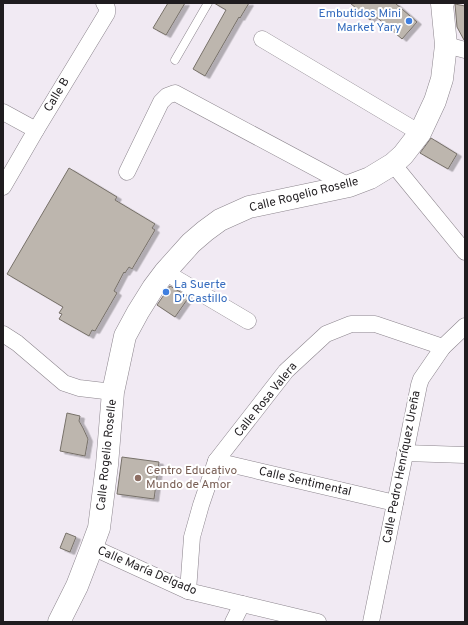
<svg xmlns="http://www.w3.org/2000/svg" width="468" height="625" viewBox="0 0 468 625" font-family="Overpass,sans-serif">
  <defs>
    <filter id="shadow"><feDropShadow dx="4.5" dy="2.5" stdDeviation="0" flood-color="#0004"/></filter>
  </defs>
  <rect width="100%" height="100%" fill="#f1eaf3"/>
  <!-- building -->
  <g fill="#bdb6ae" stroke="#777169" filter="url(#shadow)">
    <path d="M168 3H185L166 35 153 28Z"/>
    <path d="M214 3H249L240 18 239 17 205 76 193 69 226 10Z"/>
    <path d="M350 3H395L417 22 402 39 374 15 370 20Z"/>
    <path d="M455 4 465 6V40H464L457 27Z"/>
    <path d="M431 138 457 154 448 169 420 153Z"/>
    <path d="M69 168 117 197 115 200 155 224 152 228 155 230 132 269 129 267 125 273 124 272 114 291 117 293 95 331 92 330 89 336 59 319 62 314 59 313 63 307 7 274Z"/>
    <path d="M170 286 189 297 175 317 157 305Z"/>
    <path d="M67 413 80 416 79 421 83 428 88 439 85 456 60 451Z"/>
    <path d="M122 457 159 462 154 499 117 494Z"/>
    <path d="M66 533 76 537 70 552 60 548Z"/>
  </g>
  <g fill="none" stroke-linecap="round" stroke-linejoin="round">
    <!-- lane casing -->
    <g stroke="#8c858d" stroke-width="9">
      <path id="lane" d="M175 60 208 3"/>
    </g>
    <!-- street casing -->
    <g stroke="#8c858d" stroke-width="17">
      <g id="street">
        <path d="M262 39 420 133"/>
        <path d="M446 45 465 50"/>
        <path d="M3 112 36 130"/>
        <path d="M393 164 465 252"/>
        <path d="M127 172 161 102 167 96 175 93 349 186"/>
        <path d="M3 187 36 130 107 13V8L104 3"/>
        <path d="M165 272 248 321"/>
        <path d="M3 334 17 343 64 383 79 388 113 392"/>
        <path d="M405 453 465 455"/>
        <path d="M216 461 395 503"/>
        <path d="M92 547 188 591 318 622"/>
        <path d="M188 591 192 537 201 505 216 461 286 371 326 334 351 324H375L443 347"/>
        <path d="M233 622 242 604"/>
        <path d="M371 622 419 385 421 379 443 347 465 326"/>
      </g>
    </g>
    <!-- secondary casing -->
    <g stroke="#8c858d" stroke-width="23">
      <path id="secondary" d="M59 622 77 586 92 547 99 528 107 465 113 392 125 336 138 312 153 288 165 272 191 243 205 231 220 220 249 207 349 186 370 178 393 164 403 155 420 133 435 101 442 79 446 45 442 4 443 3"/>
    </g>
    <!-- lane -->
    <use href="#lane" stroke="#fff" stroke-width="8"/>
    <!-- street -->
    <use href="#street" stroke="#fff" stroke-width="16"/>
    <!-- secondary -->
    <use href="#secondary" stroke="#fff" stroke-width="22"/>
  </g>
  <!-- markers -->
  <g fill="#3f7fe0" stroke="#fff" stroke-width="1.5">
    <circle cx="409" cy="21" r="4"/>
    <circle cx="166" cy="292" r="4"/>
  </g>
  <circle fill="#8d6e63" stroke="#fff" stroke-width="1.5" cx="138" cy="478" r="4"/>
  <g text-anchor="middle" dominant-baseline="central" stroke-width="4" stroke-linejoin="round" paint-order="stroke">
    <!-- shop labels -->
    <g font-size="12" fill="#366cbe" stroke="#fff" text-anchor="end">
      <text x="401" y="14">Embutidos Mini<tspan x="401" dy="14">Market Yary</tspan></text>
      <text x="174" y="285" text-anchor="start">La Suerte<tspan x="174" dy="14">D' Castillo</tspan></text>
    </g>
    <!-- street labels -->
    <g font-size="12" fill="#1f1c1f" stroke="#fff">
      <text transform="translate(57 95) rotate(-59)">Calle B</text>
      <text transform="translate(304 195) rotate(-14)">Calle Rogelio Roselle</text>
      <text transform="translate(266 400) rotate(-51)">Calle Rosa Valera</text>
      <text transform="translate(107 455) rotate(-84)">Calle Rogelio Roselle</text>
      <text transform="translate(402 467) rotate(-79)">Calle Pedro Henríquez Ureña</text>
      <text transform="translate(305 482) rotate(13)">Calle Sentimental</text>
      <text transform="translate(147 571) rotate(23)">Calle María Delgado</text>
    </g>
    <!-- education labels -->
    <g font-size="12" fill="#785e54" stroke="#fff" text-anchor="start">
      <text x="146" y="471">Centro Educativo<tspan x="146" dy="14">Mundo de Amor</tspan></text>
    </g>
  </g>
  <!-- border -->
  <rect width="468" height="625" fill="none" stroke="#1f1c1f" stroke-width="8"/>
</svg>
